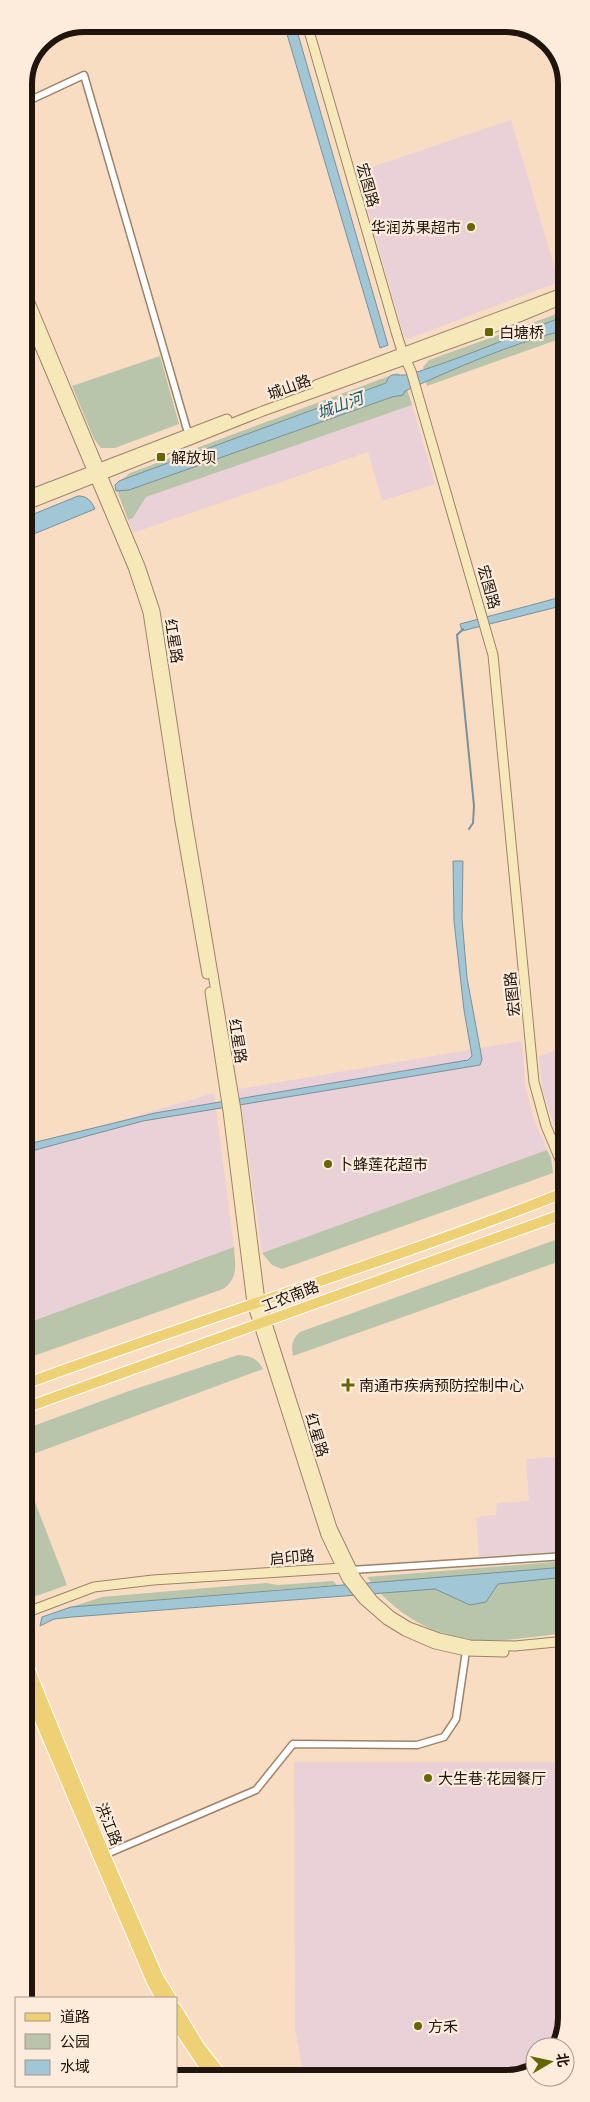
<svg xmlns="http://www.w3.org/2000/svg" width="590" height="2102" viewBox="0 0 590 2102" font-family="'Asap Condensed','Noto Sans SC',sans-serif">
  <rect width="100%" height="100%" fill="#f8ddc3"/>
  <!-- commercial -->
  <g fill="#ead1d7">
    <path d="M511 120 559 282 408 339 404 337 357 172Z"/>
    <path d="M412 405 435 484 382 501 368 452 133 533 128 520 133 518 146 497Z"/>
    <path d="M522 1041 525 1084 533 1117 547 1150 262 1253 239 1089Z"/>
    <path d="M566 1047V1148L562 1149 542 1088 539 1056Z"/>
    <path d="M214 1093 234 1247 25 1324 24 1149Z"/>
    <path d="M566 1456V1551L479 1557 476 1517 496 1515 497 1503 529 1501 526 1459Z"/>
    <path d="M294 1762H566V2008L548 2047H535V2066L517 2077 304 2078 295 2028Z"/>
  </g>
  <!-- green -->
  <g fill="#b8c5ab">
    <path d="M565 311V337L427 386 423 367 429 360Z"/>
    <path d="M160 356 179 424 115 448H101L94 439 72 386Z"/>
    <path d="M397 373 403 376 412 405 146 497 133 518 128 520 115 485 130 473Z"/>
    <path d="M547 1150 551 1158 553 1173 282 1269 272 1265 262 1253Z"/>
    <path d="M566 1236V1259L293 1356C291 1346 292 1339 300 1332Z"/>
    <path d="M234 1247C235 1264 239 1278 223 1289L25 1359V1324Z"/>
    <path d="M238 1355C251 1356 257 1358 263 1369L25 1457V1429L129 1391Z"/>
    <path d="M25 1476 67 1585 25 1600Z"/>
    <path d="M566 1561V1633C537 1636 507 1642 478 1640 433 1637 393 1613 367 1577Z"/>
    <path d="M333 1581 337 1585 71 1607 102 1597 266 1583 278 1585Z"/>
  </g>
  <!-- water -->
  <g fill="#a1c6d5" stroke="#7a9199">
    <path d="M284 24H295L388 345 380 348Z"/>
    <path d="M565 316V330C510 344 456 368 405 391L403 395 392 397 129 490 116 491 115 485 119 481 386 383C391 371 394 376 404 375 411 375 422 370 429 368 475 353 520 333 565 316Z"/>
    <path d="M78 496C88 496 91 501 95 509L24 538V518Z"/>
    <path d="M565 596V605L462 631 460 624Z"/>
    <path d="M453 861H463L462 919 467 978 482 1059 480 1065 143 1121 24 1153V1145L155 1113 468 1060 472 1056 464 1010 454 921Z"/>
    <path d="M566 1567V1577L498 1584 486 1602 470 1605 435 1589 72 1617 54 1619 40 1626 42 1617 71 1607Z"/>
  </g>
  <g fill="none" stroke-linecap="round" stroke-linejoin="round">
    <!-- stream -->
    <path stroke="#7a9199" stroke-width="2" d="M463 629 457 635 474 806 473 823 469 829"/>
    <!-- street casing -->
    <g stroke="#9b836a" stroke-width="9">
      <g id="street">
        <path d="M24 103 84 75 188 433"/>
        <path d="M556 297 565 325"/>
        <path d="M351 1570 566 1556"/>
        <path d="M102 1856 256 1790 293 1744 417 1745 444 1737 456 1719 466 1651"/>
      </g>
    </g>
    <!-- secondary casing -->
    <g stroke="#9b836a" stroke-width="11">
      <g id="secondary">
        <path d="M307 24 397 335 403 354 411 371 493 655 534 1082 546 1126 566 1174"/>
        <path d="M24 288 140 566 155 611 187 820 236 1110 260 1301 332 1528 356 1578 373 1600 391 1616 409 1627 439 1638 470 1645 515 1646 566 1641"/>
        <path d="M24 309 133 567 148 612 180 821 207 974"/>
        <path d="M316 385 565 292"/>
        <path d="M24 497 227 419"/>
        <path d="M24 506 263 411 488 330 565 298"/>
        <path d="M210 992 228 1111 252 1303 326 1535 347 1579 363 1599 387 1620 405 1631 435 1644 466 1651 504 1652"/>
        <path d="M25 1613 94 1587 153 1580 343 1568"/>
      </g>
    </g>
    <!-- primary casing -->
    <g stroke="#fff" stroke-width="12">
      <g id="primary">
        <path d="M25 1384C204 1318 388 1262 566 1192"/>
        <path d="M25 1408 566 1213"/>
        <path d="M25 1658 105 1855 158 1977 171 1998"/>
        <path d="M25 1685 152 1982 161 1998"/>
        <path d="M176 2008 199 2046 224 2078"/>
        <path d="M176 2024 212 2078"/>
      </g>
    </g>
    <!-- street -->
    <use href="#street" stroke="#fff" stroke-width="6"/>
    <!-- secondary -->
    <use href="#secondary" stroke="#f7e8ba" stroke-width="9"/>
    <!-- primary -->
    <use href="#primary" stroke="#eed175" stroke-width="10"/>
  </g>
  <!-- markers -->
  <g fill="#660" stroke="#fdecdc" stroke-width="2">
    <circle cx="471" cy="227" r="5"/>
    <rect x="484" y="327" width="10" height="10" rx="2.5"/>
    <rect x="156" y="452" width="10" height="10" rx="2.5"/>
    <circle cx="328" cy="1164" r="5"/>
    <path d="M345.5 1377.5h5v5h5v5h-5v5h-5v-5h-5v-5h5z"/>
    <circle cx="428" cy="1778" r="5"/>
    <circle cx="418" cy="2026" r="5"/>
  </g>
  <g text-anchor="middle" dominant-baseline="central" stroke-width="4.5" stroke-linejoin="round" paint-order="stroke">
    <!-- street labels -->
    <g font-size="15" fill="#1f150c" stroke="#fdecdc">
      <text transform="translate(368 185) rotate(74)">宏图路</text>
      <text transform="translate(289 387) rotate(-20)">城山路</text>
      <text transform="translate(489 587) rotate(74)">宏图路</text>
      <text transform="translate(174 641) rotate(81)">红星路</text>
      <text transform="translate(512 994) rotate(-96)">宏图路</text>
      <text transform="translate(238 1041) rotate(81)">红星路</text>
      <text transform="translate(290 1296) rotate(-21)">工农南路</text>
      <text transform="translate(317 1435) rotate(73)">红星路</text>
      <text transform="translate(292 1557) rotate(-5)">启印路</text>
      <text transform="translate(109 1824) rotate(68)">洪江路</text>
    </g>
    <!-- poi labels -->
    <g font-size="15" fill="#1f150c" stroke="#fdecdc" text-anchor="start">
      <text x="461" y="227" text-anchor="end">华润苏果超市</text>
      <text x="499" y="332">白塘桥</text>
      <text x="171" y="457">解放坝</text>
      <text x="338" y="1164">卜蜂莲花超市</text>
      <text x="359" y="1385">南通市疾病预防控制中心</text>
      <text x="438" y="1778">大生巷·花园餐厅</text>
      <text x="428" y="2026">方禾</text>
    </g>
    <!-- water labels -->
    <g font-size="16" font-style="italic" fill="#165c72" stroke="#fdecdc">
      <text transform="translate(340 405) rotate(-20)">城山河</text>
    </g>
  </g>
  <!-- crop -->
  <path d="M0 0H590V2102H0ZM84 32H506A52 52 0 0 1 558 84V2018A52 52 0 0 1 506 2070H84A52 52 0 0 1 32 2018V84A52 52 0 0 1 84 32Z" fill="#fdecdc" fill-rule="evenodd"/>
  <path fill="none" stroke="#1f150c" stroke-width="6" d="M84 32H506A52 52 0 0 1 558 84V2018A52 52 0 0 1 506 2070H84A52 52 0 0 1 32 2018V84A52 52 0 0 1 84 32Z"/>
  <!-- legend -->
  <rect x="15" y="1997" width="162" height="90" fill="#fdecdc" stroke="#a49689"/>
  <rect x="25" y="2013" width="25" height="8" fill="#eed175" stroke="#a49689"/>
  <text x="60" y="2022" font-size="15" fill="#1f150c">道路</text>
  <rect x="25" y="2034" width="25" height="15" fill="#b8c5ab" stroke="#a49689"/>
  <text x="60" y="2047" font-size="15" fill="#1f150c">公园</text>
  <rect x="25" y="2060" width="25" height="15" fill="#a1c6d5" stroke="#a49689"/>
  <text x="60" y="2072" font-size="15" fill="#1f150c">水域</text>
  <!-- north arrow -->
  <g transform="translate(550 2062) rotate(81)"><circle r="24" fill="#fdecdc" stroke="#a49689"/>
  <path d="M0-4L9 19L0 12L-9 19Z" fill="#666600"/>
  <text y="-8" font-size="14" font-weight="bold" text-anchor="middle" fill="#1f150c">北</text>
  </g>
</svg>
